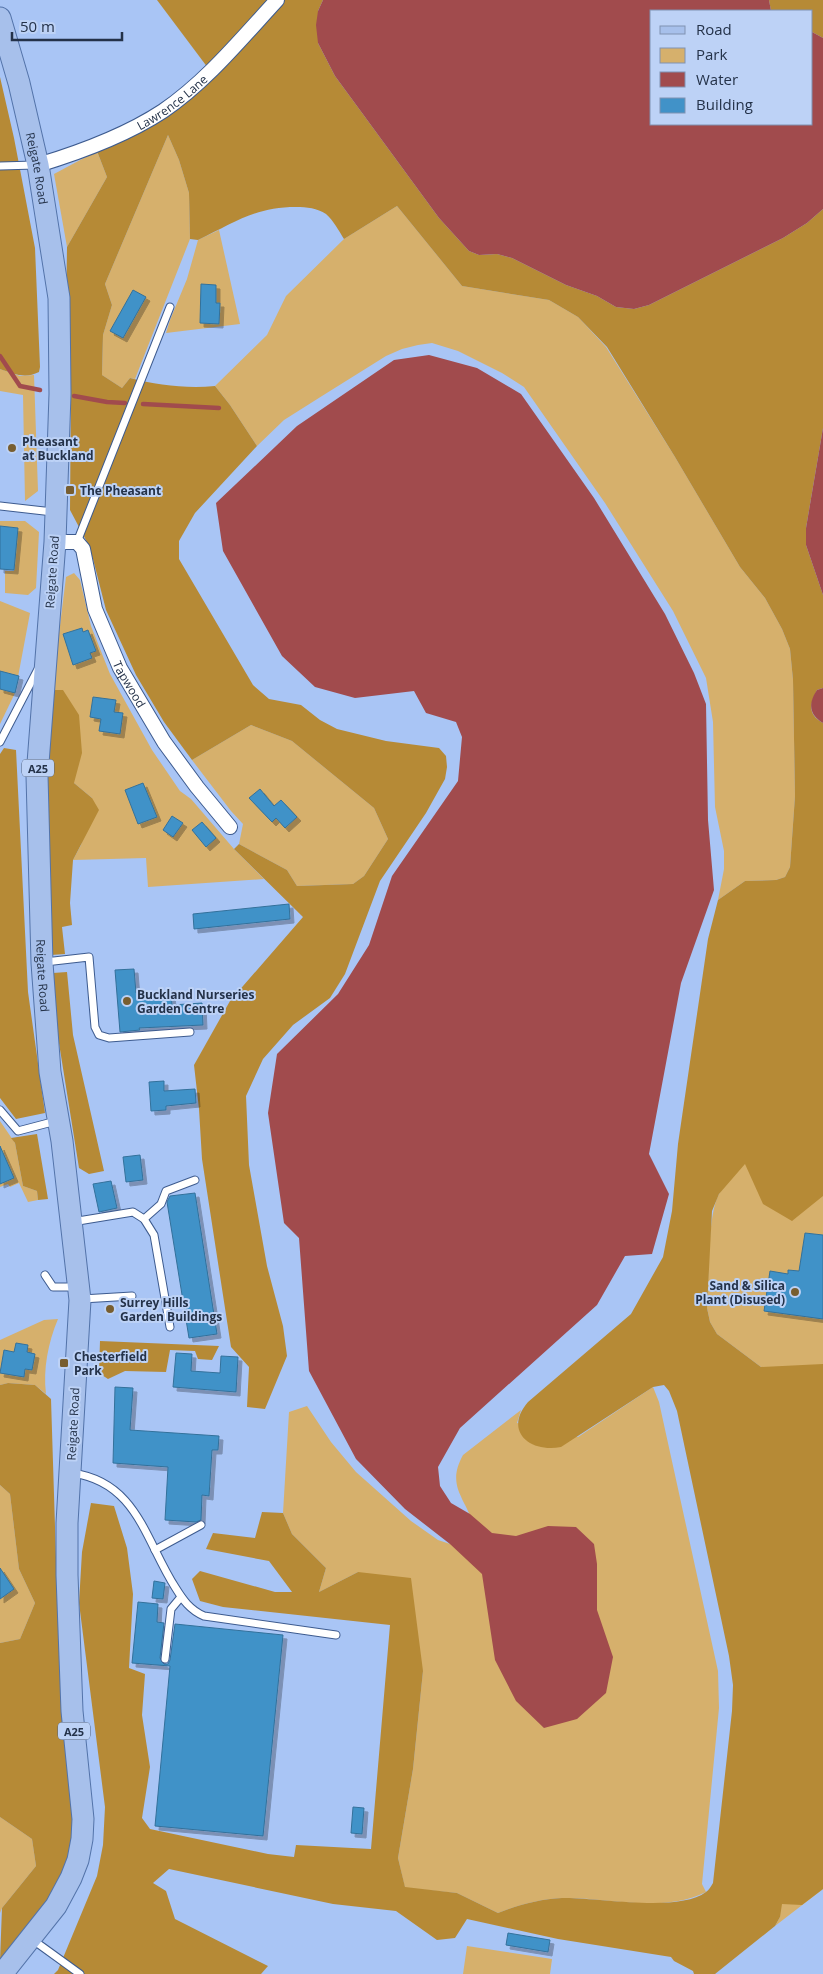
<svg xmlns="http://www.w3.org/2000/svg" width="823" height="1974" viewBox="0 0 823 1974" font-family="'Open Sans',sans-serif">
  <defs>
    <filter id="shadow"><feDropShadow dx="4" dy="4" stdDeviation="0" flood-color="#0004"/></filter>
  </defs>
  <rect width="100%" height="100%" fill="#a9c5f5"/>
  <!-- green -->
  <g fill="#d6b06c">
    <path d="M168 135 179 160 189 193 190 239 135 379 130 378 122 388 102 375 103 335 112 305 105 284Z"/>
    <path d="M97 151 107 177 67 247 54 174Z"/>
    <path d="M397 206 462 286 549 300 578 317 606 347 675 457 740 567 765 598 782 629 790 649 793 680 795 796 790 867 785 877 776 880 745 881 718 900 724 869V851L715 807 713 722 706 678 673 611 605 503 524 387 502 373 458 351 432 343 418 345 402 349 386 356 322 396 284 420 257 446 230 405 215 386 267 335 286 296 344 239Z"/>
    <path d="M219 230 240 324 166 333 170 320 187 279 198 240Z"/>
    <path d="M0 369 20 376 34 375 38 491 25 501 23 395 0 391Z"/>
    <path d="M0 521H25L39 532 36 588 28 595 5 593V571H14L17 528 0 526Z"/>
    <path d="M74 573 80 580 91 626 110 674 152 750 180 791 191 799 234 849 264 879 148 887 146 858 73 860 81 845 92 798 74 783 52 690 66 577Z"/>
    <path d="M0 601 30 613 15 693 0 724Z"/>
    <path d="M251 725 292 741 374 808 388 839 364 876 353 884 297 886 287 870 239 844 243 824 231 811 192 760Z"/>
    <path d="M823 942V1889L775 1926 780 1917 761 1367 717 1334 710 1322 707 1308C709 1281 707 1216 719 1194 729 1176 751 1158 766 1143Z"/>
    <path d="M0 1121 15 1143 23 1186 37 1191 38 1200 28 1202 19 1183 10 1187 8 1184 0 1187Z"/>
    <path d="M58 1319C48 1343 43 1369 46 1394L35 1385 8 1383 0 1385V1340L44 1320Z"/>
    <path d="M653 1387 659 1402 718 1671 719 1708 702 1884 706 1892C661 1914 609 1897 562 1898 540 1899 518 1905 498 1913L457 1893 405 1888 398 1858 413 1769 423 1671 358 1572 319 1592 326 1568 292 1534 283 1513 289 1412 307 1406 331 1442 356 1472 411 1521 438 1540 450 1544 474 1526C465 1497 446 1486 463 1455L521 1410 517 1423 578 1437Z"/>
    <path d="M0 1485 10 1494 19 1569 35 1603 20 1639 0 1643Z"/>
    <path d="M0 1817 32 1839 36 1866 2 1908 0 1913Z"/>
    <path d="M467 1946 552 1959 550 1974H463Z"/>
  </g>
  <!-- forest -->
  <g fill="#b68a36">
    <path d="M157 0H323L318 11V43L335 76 439 218 469 251 479 255 497 254 512 258 566 285 597 296 616 307 634 309 649 305 783 238 807 223 823 209V428L806 528V545L823 595V688L817 690C810 704 807 714 823 723V1196L792 1221 763 1204 745 1164 719 1194 712 1211 707 1308 710 1322 717 1334 761 1367 823 1364V1889L802 1905 782 1904 780 1917 775 1926 715 1974H694L693 1971 674 1961 671 1957 558 1939 467 1919 455 1938 437 1940 396 1911 333 1904 169 1869 153 1883 166 1891 175 1919 268 1966 261 1974H54L58 1970 97 1876 103 1845 105 1807 79 1603 82 1552 91 1503 114 1506 127 1548 133 1594 129 1668 145 1674 142 1715 150 1767 142 1818 150 1829 268 1854 294 1857 296 1845 371 1849 390 1625 223 1607 200 1601 192 1579 200 1571 275 1592H292L269 1561 206 1549 213 1533 255 1538 262 1512 283 1513 292 1534 326 1568 319 1592 358 1572 411 1578 423 1671 413 1769 398 1858 405 1887 457 1893 498 1913C518 1905 540 1899 562 1898 597 1897 678 1913 706 1892 709 1890 711 1886 713 1883L732 1711 733 1685 729 1656 677 1411 669 1391 664 1385 653 1387 561 1447C530 1453 503 1431 528 1402L631 1314 663 1257 672 1211 678 1144 708 939 718 900 745 881 776 880 785 877 790 867 795 796 793 680 790 649 782 629 765 598 740 567 675 457 607 347 578 317 549 300 462 286 397 206 344 239C339 231 333 220 326 214 317 208 307 207 296 207 255 207 234 223 198 240L190 239 189 193 179 160 168 135 105 284 112 305 103 335 102 375 122 388 130 378C157 385 187 389 215 386L230 405 257 446 195 513 179 541V559L253 685 269 699 301 705 320 720 337 729 386 741 439 748 446 756 447 767 445 779 426 813 380 881 345 974 330 998 293 1025 263 1059 246 1096 249 1165 267 1266 283 1326 287 1356 265 1409 247 1407 249 1367 231 1347 202 1159 199 1109 194 1065 230 1001 303 917 234 849 239 844 287 870 297 886 353 884 364 876 388 839 374 808 292 741 251 725 192 760 164 722 136 675 106 610 93 559 88 544 70 510 71 384 66 318 67 247 107 177 97 151 161 119 208 68Z"/>
    <path d="M769 0H823V38L812 32V11H771Z"/>
    <path d="M0 77 14 138 35 248 40 367 39 372C25 379 14 374 0 369Z"/>
    <path d="M52 690H63L79 715 82 753 74 783 92 798 99 810 73 860 70 903 72 925 62 927 65 954 51 955 47 752Z"/>
    <path d="M4 748 16 750 28 992 45 1113 16 1119 0 1098V754Z"/>
    <path d="M67 972 73 1035 104 1171 89 1174 79 1168 58 1037 53 973Z"/>
    <path d="M37 1134 48 1199 38 1200 37 1191 23 1186 15 1143 11 1138Z"/>
    <path d="M100 1341 219 1346 212 1360 198 1359 195 1351 170 1350 166 1372 125 1371 108 1379 99 1373Z"/>
    <path d="M8 1383 35 1385 51 1399 58 1622 64 1715 73 1805V1841L64 1881 0 1961 2 1908 36 1866 32 1839 0 1817V1643L20 1639 35 1603 19 1569 10 1494 0 1485V1385Z"/>
  </g>
  <!-- water -->
  <g fill="#a14b4d">
    <path d="M323 0H769L771 11H652V124H812V32L823 38V209L807 223 783 238 649 305 634 309 616 307 597 296 566 285 512 258 497 254 479 255 469 251 439 218 335 76 318 43 316 25 318 11Z"/>
    <path d="M429 355 477 368 521 394 594 498 665 614 694 673 706 704 708 820 714 890 681 983 649 1154 669 1194 652 1254 625 1256 597 1305 460 1428 438 1467 440 1486 451 1503 470 1514 492 1533 516 1536 548 1526 576 1527 594 1544 597 1564V1610L613 1657 606 1693 577 1719 544 1728 516 1701 495 1660 482 1574 450 1544 405 1509 356 1459 309 1371 299 1238 284 1223 268 1113 277 1054 338 994 369 945 392 876 458 781 462 737 456 722 426 713 414 691 355 698 315 687 282 656 223 551 216 503 297 426 394 360Z"/>
    <path d="M823 428V595L806 545V528Z"/>
    <path d="M823 688V723C809 715 808 703 817 690Z"/>
  </g>
  <g fill="none" stroke-linecap="round" stroke-linejoin="round">
    <!-- stream -->
    <g stroke="#a14b4d" stroke-width="4.5">
      <path d="M0 356 20 386 40 390"/>
      <path d="M74 396 107 402 125 403"/>
      <path d="M143 404 219 408"/>
    </g>
  </g>
  <!-- building -->
  <g fill="#4192c8" stroke="#33719b" filter="url(#shadow)">
    <path d="M201 284 216 285V303H220L219 324 200 323Z"/>
    <path d="M133 290 146 297 123 338 110 331Z"/>
    <path d="M0 526 18 528 14 570 0 569Z"/>
    <path d="M82 628 83 632 88 630 96 651 90 653 92 658 73 665 63 634Z"/>
    <path d="M0 671 19 676 15 693 0 689Z"/>
    <path d="M93 697 116 700 114 712 123 713 120 734 99 731 101 719 90 717Z"/>
    <path d="M143 783 157 817 138 824 125 790Z"/>
    <path d="M260 789 274 806 281 800 297 817 285 828 276 818 272 822 249 798Z"/>
    <path d="M172 816 183 823 173 837 163 830Z"/>
    <path d="M202 822 216 838 206 847 192 830Z"/>
    <path d="M289 904 290 919 194 929 193 914Z"/>
    <path d="M134 969 136 993 171 990 172 1005 202 1003 203 1025 139 1028 140 1030 120 1032 115 970Z"/>
    <path d="M164 1081V1091L195 1089 196 1103 166 1106V1110L151 1111 149 1082Z"/>
    <path d="M0 1146 14 1178 0 1184Z"/>
    <path d="M140 1155 143 1180 126 1182 123 1157Z"/>
    <path d="M111 1181 117 1208 99 1212 93 1184Z"/>
    <path d="M195 1193 217 1334 189 1338 167 1202 170 1196Z"/>
    <path d="M805 1233 823 1235V1319L764 1311 770 1271 788 1274V1270L799 1271Z"/>
    <path d="M16 1343 28 1345 27 1352 35 1354 32 1370 25 1369 24 1377 0 1373 4 1350 14 1352Z"/>
    <path d="M176 1353 192 1354 191 1371 220 1373 221 1356 238 1357 236 1392 173 1387Z"/>
    <path d="M115 1387 133 1388 130 1430 219 1436 218 1450H212L209 1496 202 1495 201 1520 196 1522 165 1520 168 1467 113 1463Z"/>
    <path d="M0 1568 14 1589 0 1599Z"/>
    <path d="M154 1581 165 1583 163 1599 152 1598Z"/>
    <path d="M138 1602 158 1604 157 1622 164 1623 160 1658 164 1664H168L170 1660 175 1624 283 1635 263 1836 155 1826 170 1666 132 1663Z"/>
    <path d="M353 1807 364 1808 362 1834 351 1833Z"/>
    <path d="M508 1933 550 1940 548 1952 506 1945Z"/>
  </g>
  <g fill="none" stroke-linecap="round" stroke-linejoin="round">
    <!-- service casing -->
    <g stroke="#3d5b8f" stroke-width="9">
      <g id="service">
        <path d="M0 166 35 165"/>
        <path d="M0 506 53 512"/>
        <path d="M77 542 170 307"/>
        <path d="M0 742 38 669"/>
        <path d="M45 962 89 957 95 1027 99 1035 109 1038 190 1032"/>
        <path d="M0 1110 18 1131 56 1121"/>
        <path d="M144 1219 161 1204 166 1191 195 1180"/>
        <path d="M72 1222 133 1212 144 1219 154 1235 170 1327"/>
        <path d="M45 1275 53 1287H76"/>
        <path d="M82 1299 132 1296"/>
        <path d="M72 1473C137 1482 145 1540 175 1587 183 1600 190 1610 204 1616L336 1635"/>
        <path d="M155 1550 201 1525"/>
        <path d="M165 1659 171 1609 181 1597"/>
        <path d="M33 1940 80 1974"/>
      </g>
    </g>
    <!-- minor casing -->
    <g stroke="#3d5b8f" stroke-width="16">
      <g id="minor">
        <path id="s1" d="M38 165C81 152 125 136 163 111 207 81 241 39 277 0"/>
        <path id="s2" d="M55 542H77L83 549 95 609 120 668 164 742 197 787 230 827"/>
      </g>
    </g>
    <!-- primary casing -->
    <g stroke="#5373a9" stroke-width="23">
      <g id="primary">
        <path id="s3" d="M0 18 19 83 38 165 59 298 60 394 55 542 37 776 42 963 50 1072 62 1141 80 1300 67 1523V1575L72 1711 83 1819 82 1839 78 1860 71 1878 56 1906 2 1974"/>
      </g>
    </g>
    <!-- service -->
    <use href="#service" stroke="#fff" stroke-width="7"/>
    <!-- minor -->
    <use href="#minor" stroke="#fff" stroke-width="14"/>
    <!-- primary -->
    <use href="#primary" stroke="#a7c0eb" stroke-width="21"/>
  </g>
  <!-- markers -->
  <g fill="#785e30" stroke="#bdd2f6" stroke-width="2">
    <circle cx="12" cy="448" r="5"/>
    <rect x="65" y="485" width="10" height="10" rx="2.5"/>
    <circle cx="127" cy="1001" r="5"/>
    <circle cx="795" cy="1292" r="5"/>
    <circle cx="110" cy="1309" r="5"/>
    <rect x="59" y="1358" width="10" height="10" rx="2.5"/>
  </g>
  <g text-anchor="middle" dominant-baseline="central" stroke-width="4" stroke-linejoin="round" paint-order="stroke">
    <!-- shield labels -->
    <g fill="#bdd2f6" stroke="#52627d" stroke-width="1">
      <rect x="22" y="759.5" width="32" height="17" rx="4"/>
      <rect x="58" y="1722.5" width="32" height="17" rx="4"/>
    </g>
    <g font-size="11" font-weight="bold" fill="#243249">
      <text x="38" y="768">A25</text>
      <text x="74" y="1731">A25</text>
    </g>
    <!-- street labels -->
    <g font-size="12" fill="#243249" stroke="#bdd2f6">
      <text stroke="none"><textPath href="#s1" startOffset="149">Lawrence Lane</textPath></text>
      <text stroke="none"><textPath href="#s3" startOffset="155">Reigate Road</textPath></text>
      <text transform="translate(52 572) rotate(-86)">Reigate Road</text>
      <text stroke="none"><textPath href="#s2" startOffset="175">Tapwood</textPath></text>
      <text stroke="none"><textPath href="#s3" startOffset="965">Reigate Road</textPath></text>
      <text transform="translate(73 1424) rotate(-87)">Reigate Road</text>
    </g>
    <!-- poi labels -->
    <g font-size="12" font-weight="bold" fill="#243249" stroke="#bdd2f6" text-anchor="start">
      <text x="22" y="441">Pheasant<tspan x="22" dy="14">at Buckland</tspan></text>
      <text x="80" y="490">The Pheasant</text>
      <text x="137" y="994">Buckland Nurseries<tspan x="137" dy="14">Garden Centre</tspan></text>
      <text x="785" y="1285" text-anchor="end">Sand &amp; Silica<tspan x="785" dy="14">Plant (Disused)</tspan></text>
      <text x="120" y="1302">Surrey Hills<tspan x="120" dy="14">Garden Buildings</tspan></text>
      <text x="74" y="1356">Chesterfield<tspan x="74" dy="14">Park</tspan></text>
    </g>
  </g>
  <!-- legend -->
  <rect x="650" y="10" width="162" height="115" fill="#bdd2f6" stroke="#8092b1"/>
  <rect x="660" y="26" width="25" height="8" fill="#a7c0eb" stroke="#8092b1"/>
  <text x="696" y="35" font-size="15" fill="#243249">Road</text>
  <rect x="660" y="48" width="25" height="15" fill="#d6b06c" stroke="#8092b1"/>
  <text x="696" y="60" font-size="15" fill="#243249">Park</text>
  <rect x="660" y="72" width="25" height="15" fill="#a14b4d" stroke="#8092b1"/>
  <text x="696" y="85" font-size="15" fill="#243249">Water</text>
  <rect x="660" y="98" width="25" height="15" fill="#4192c8" stroke="#8092b1"/>
  <text x="696" y="110" font-size="15" fill="#243249">Building</text>
  <!-- scale -->
  <path d="M12 32v8h110v-8" fill="none" stroke="#243249" stroke-width="2.5"/>
  <text x="20" y="32" font-size="15" fill="#243249" stroke="#bdd2f6" stroke-width="4" paint-order="stroke">50 m</text>
</svg>
